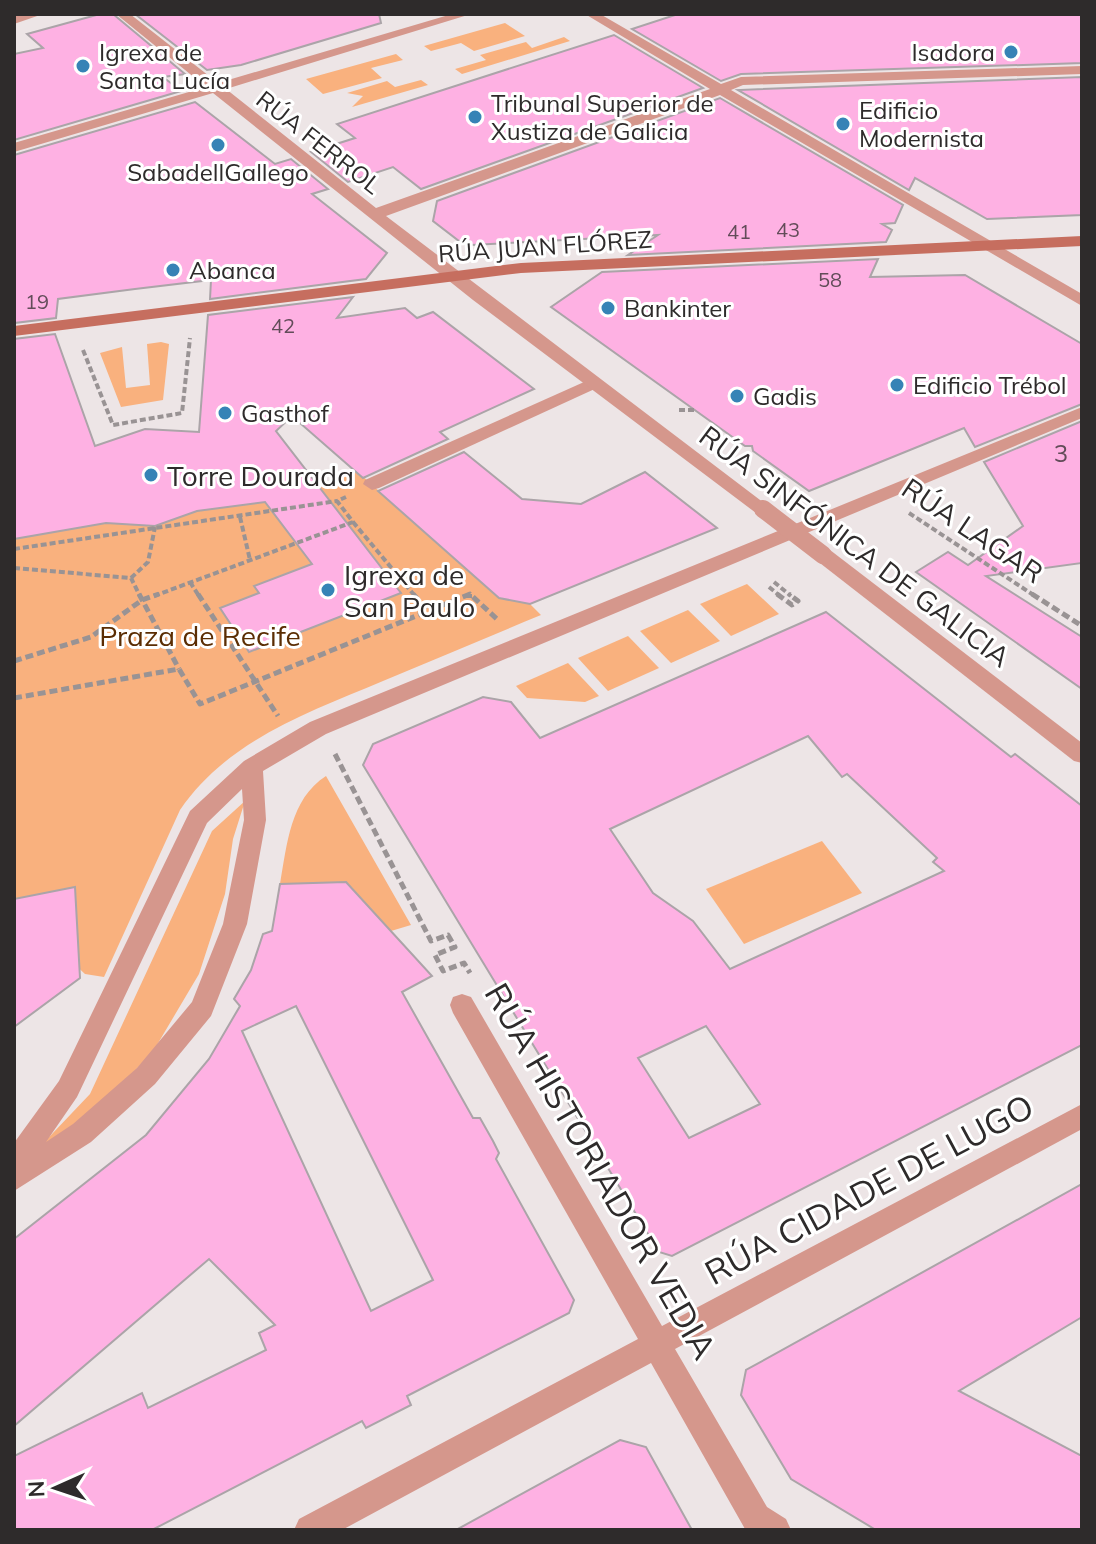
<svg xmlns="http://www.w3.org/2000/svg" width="1096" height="1544" viewBox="0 0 1096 1544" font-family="Mulish,sans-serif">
  <rect width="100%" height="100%" fill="#ede5e6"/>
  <!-- green -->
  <g fill="#f9b17e">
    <path d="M505 23 525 36 474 51 461 43 431 51 424 46Z"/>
    <path d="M564 37 570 41 462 74 455 69 486 60 480 55 526 42 532 48Z"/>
    <path d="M396 54 403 60 371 68 382 78 323 94 306 79Z"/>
    <path d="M421 80 428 85 352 107 363 96 347 93 387 81 395 87Z"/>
    <path d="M161 342 169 344 163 400 121 407 100 353 122 347 126 388 150 385 147 344Z"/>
    <path d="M357 471 390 501 530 604 541 615C488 637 436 659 383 681 307 713 228 740 180 810L104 977 85 974 69 959 78 953 75 887 14 899V539L106 523 155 526 197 511 299 497Z"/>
    <path d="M747 584 779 614 731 636 700 604Z"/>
    <path d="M688 610 720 641 671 663 640 631Z"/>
    <path d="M628 636 659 668 608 691 578 658Z"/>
    <path d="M568 663 599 696 585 702 527 698 516 686Z"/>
    <path d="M326 776 411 925 391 931 346 882 280 884C287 845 290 799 326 776Z"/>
    <path d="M245 801 233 839 225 894 199 974 154 1050 106 1102 33 1154 90 1094 212 831Z"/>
    <path d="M822 841 862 893 744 944 706 889Z"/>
  </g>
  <!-- building -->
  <g fill="#feb1e3" stroke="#aba4a8" stroke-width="2" fill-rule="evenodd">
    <path d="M100 14H113L185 74 163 77 181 91 14 140V54L43 48 27 34Z"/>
    <path d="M135 14H379L381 23 241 65 207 70Z"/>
    <path d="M678 14 1082 15V63L741 74 721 81 632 29Z"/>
    <path d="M614 35 703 88 421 189 393 167 348 182 311 152 355 138 337 124Z"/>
    <path d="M1082 77V215L987 219 915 178 909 190 738 90Z"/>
    <path d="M720 98 903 205 895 223 882 224 892 230 886 242 628 255 658 235 471 245 459 241 433 221 437 201Z"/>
    <path d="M195 102 275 164 291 159 328 189 312 194 387 253 366 279 210 299 211 280 135 289 58 299 56 318 14 323V155Z"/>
    <path d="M878 259 870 277 965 275 1082 344V404L975 447 964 428 809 491 753 451 752 446H745L551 307 602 272Z"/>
    <path d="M353 297 337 318 405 308 417 318 433 312 534 389 440 432 448 439 363 478 292 416 276 431 401 593 249 652 220 608 259 593 254 586 312 564 265 502 197 511 155 526 106 523 14 539V339L55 334 95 446 145 429 199 432 208 315Z"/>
    <path d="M1082 421V563L986 576 1082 637V689L916 572 948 552 968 565 1023 526 984 462Z"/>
    <path d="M464 452 522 499 581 504 645 472 717 528 530 604 499 598 378 491Z"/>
    <path d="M826 612 1011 757 1015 754 1082 806V1045L672 1256 659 1252 363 765 373 744 483 697 511 702 540 738ZM808 736 842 777 847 774 937 858 933 862 944 871 730 969 693 921 653 893 610 829ZM706 1026 760 1104 689 1138 638 1058Z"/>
    <path d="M346 882 432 976 402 992 473 1118H480L493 1141 499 1153 496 1159 574 1300 569 1313 407 1396 411 1405 366 1428 362 1421 152 1530H14V1456L142 1393 148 1408 266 1350 259 1333 275 1325 209 1259 14 1426V1239L146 1135 209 1059 240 1006 234 999 251 970 263 934 272 931 280 884ZM296 1006 433 1280 371 1311 242 1031Z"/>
    <path d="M75 887 80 978 14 1027V899Z"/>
    <path d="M1082 1184V1317L959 1391 1082 1456V1530H876L791 1479 741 1395 746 1370Z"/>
    <path d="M620 1440 646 1447 692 1530H456Z"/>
  </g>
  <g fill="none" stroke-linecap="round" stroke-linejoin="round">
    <!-- path-far1 -->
    <g stroke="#999394" stroke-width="4" stroke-dasharray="6 3" stroke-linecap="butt">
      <path d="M83 350 113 425 182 413 190 338"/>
      <path d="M679 410H694"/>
      <path d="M909 513 1035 596"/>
      <path d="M240 517 250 560"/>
      <path d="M353 522 415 596"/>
      <path d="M14 549 337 501"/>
      <path d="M14 568 131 578 140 596"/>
      <path d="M131 578 148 562 155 527"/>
      <path d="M190 582 199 596"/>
      <path d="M774 582 791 596"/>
      <path d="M769 587 780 596"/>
      <path d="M154 596 353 522 337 501 346 497"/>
      <path d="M466 596H472"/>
    </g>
    <!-- path -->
    <g stroke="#999394" stroke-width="5" stroke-dasharray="8 4" stroke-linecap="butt">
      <path d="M139 594 179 669"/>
      <path d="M198 594 278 716"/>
      <path d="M413 594 428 611"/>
      <path d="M777 594 792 605 798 601 789 594"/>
      <path d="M1032 594 1082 626"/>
      <path d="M14 661 91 637 142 600 159 594"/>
      <path d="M14 698 179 669 200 704 470 594 498 620"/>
      <path d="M335 754 431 941 448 935 455 947 435 955 443 971 464 963 470 973"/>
    </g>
    <!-- pedestrian -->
    <path fill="#d5978c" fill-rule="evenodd" d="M593 378 599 379 602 383 599 387 379 488 372 490 363 484 365 480Z"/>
    <!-- minor -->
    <g fill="#d5978c" fill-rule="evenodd">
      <path d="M22 14H43L14 24V16Z"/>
      <path d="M116 14H130L218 83 452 14H471L226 89 376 208 710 89 585 14H600L721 84 741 77 1082 66V74L743 85 731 90 1082 294V306L720 95 386 216 772 509 770 513H756L473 300 213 93 14 152V143L206 87Z"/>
      <path d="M1082 407V418L326 734 263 771 266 820 247 924 211 1016 155 1084 91 1142 14 1191V1143L59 1081 190 811 244 761 310 722ZM242 789 244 820 223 924 192 1002 137 1068 73 1124 46 1142 77 1097 207 823Z"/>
      <path d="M823 549 830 550 1082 743V763L1074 761 816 560 813 555Z"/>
      <path d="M462 994 471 997 662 1326 1082 1104V1129L675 1349 767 1507 786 1519 791 1530 745 1529 651 1363 342 1530H294L299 1519 638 1339 453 1013 450 1005 453 997Z"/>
    </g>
    <!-- secondary -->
    <path fill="#c66e5f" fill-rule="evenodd" d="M1082 236V246L521 273 14 336V326L521 263Z"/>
    <!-- minor-bridge -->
    <path stroke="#d5978c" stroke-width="18" d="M763 509 823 555"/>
  </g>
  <!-- markers -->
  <g fill="#3683b6" stroke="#fff" stroke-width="3">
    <circle cx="1011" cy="52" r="8"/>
    <circle cx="83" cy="66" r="8"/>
    <circle cx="475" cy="117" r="8"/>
    <circle cx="843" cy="124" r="8"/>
    <circle cx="218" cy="145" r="8"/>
    <circle cx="173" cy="270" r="8"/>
    <circle cx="608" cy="308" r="8"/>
    <circle cx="897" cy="385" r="8"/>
    <circle cx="737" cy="396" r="8"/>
    <circle cx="225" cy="413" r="8"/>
    <circle cx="151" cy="475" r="8"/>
    <circle cx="328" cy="590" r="8"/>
  </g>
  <g text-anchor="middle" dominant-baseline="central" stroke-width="6" stroke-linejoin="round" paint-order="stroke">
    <!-- far-number labels -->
    <g font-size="20" fill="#624c59">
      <text x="788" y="229">43</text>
      <text x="739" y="231">41</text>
      <text x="830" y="279">58</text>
      <text x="37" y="301">19</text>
      <text x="283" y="325">42</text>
    </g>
    <!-- far-poi labels -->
    <g font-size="24" fill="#2e2b2b" stroke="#fff" text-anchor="start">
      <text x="99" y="52">Igrexa de<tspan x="99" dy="28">Santa Lucía</tspan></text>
      <text x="995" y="52" text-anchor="end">Isadora</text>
      <text x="491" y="103">Tribunal Superior de<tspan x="491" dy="28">Xustiza de Galicia</tspan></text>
      <text x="859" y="110">Edificio<tspan x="859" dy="28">Modernista</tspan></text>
      <text x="218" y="172" text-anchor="middle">SabadellGallego</text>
      <text x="189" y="270">Abanca</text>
      <text x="624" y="308">Bankinter</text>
      <text x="913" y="385">Edificio Trébol</text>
      <text x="753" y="396">Gadis</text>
      <text x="241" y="413">Gasthof</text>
    </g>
    <!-- far-street labels -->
    <g font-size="24" fill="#2e2b2b" stroke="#fff">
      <text transform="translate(319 142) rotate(38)">RÚA FERROL</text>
      <text transform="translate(545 246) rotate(-4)">RÚA JUAN FLÓREZ</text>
    </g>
    <!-- number labels -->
    <g font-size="24" fill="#624c59">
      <text x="1061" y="453">3</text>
    </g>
    <!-- poi labels -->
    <g font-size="28" fill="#2e2b2b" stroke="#fff" text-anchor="start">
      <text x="167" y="475">Torre Dourada</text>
      <text x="344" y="574">Igrexa de<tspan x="344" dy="32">San Paulo</tspan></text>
    </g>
    <!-- street labels -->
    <g font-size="28" fill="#2e2b2b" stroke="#fff">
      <text transform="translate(973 530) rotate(34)">RÚA LAGAR</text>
      <text transform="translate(855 546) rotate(37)">RÚA SINFÓNICA DE GALICIA</text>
    </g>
    <!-- park labels -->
    <g font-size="28" fill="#5b2d03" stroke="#fff">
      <text x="200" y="635">Praza de Recife</text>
    </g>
    <!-- near-street labels -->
    <g font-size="34" fill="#2e2b2b" stroke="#fff">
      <text transform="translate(601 1171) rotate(60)">RÚA HISTORIADOR VEDIA</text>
      <text transform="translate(869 1189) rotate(-28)">RÚA CIDADE DE LUGO</text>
    </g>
  </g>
  <!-- border -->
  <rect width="1096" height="1544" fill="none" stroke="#2e2b2b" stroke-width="32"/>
  <!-- north arrow -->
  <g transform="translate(56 1488) rotate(267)" stroke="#ffffff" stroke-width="6" paint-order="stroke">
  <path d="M0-6L14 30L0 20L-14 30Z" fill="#2e2b2b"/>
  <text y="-12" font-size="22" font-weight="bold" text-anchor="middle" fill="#2e2b2b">N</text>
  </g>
</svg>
